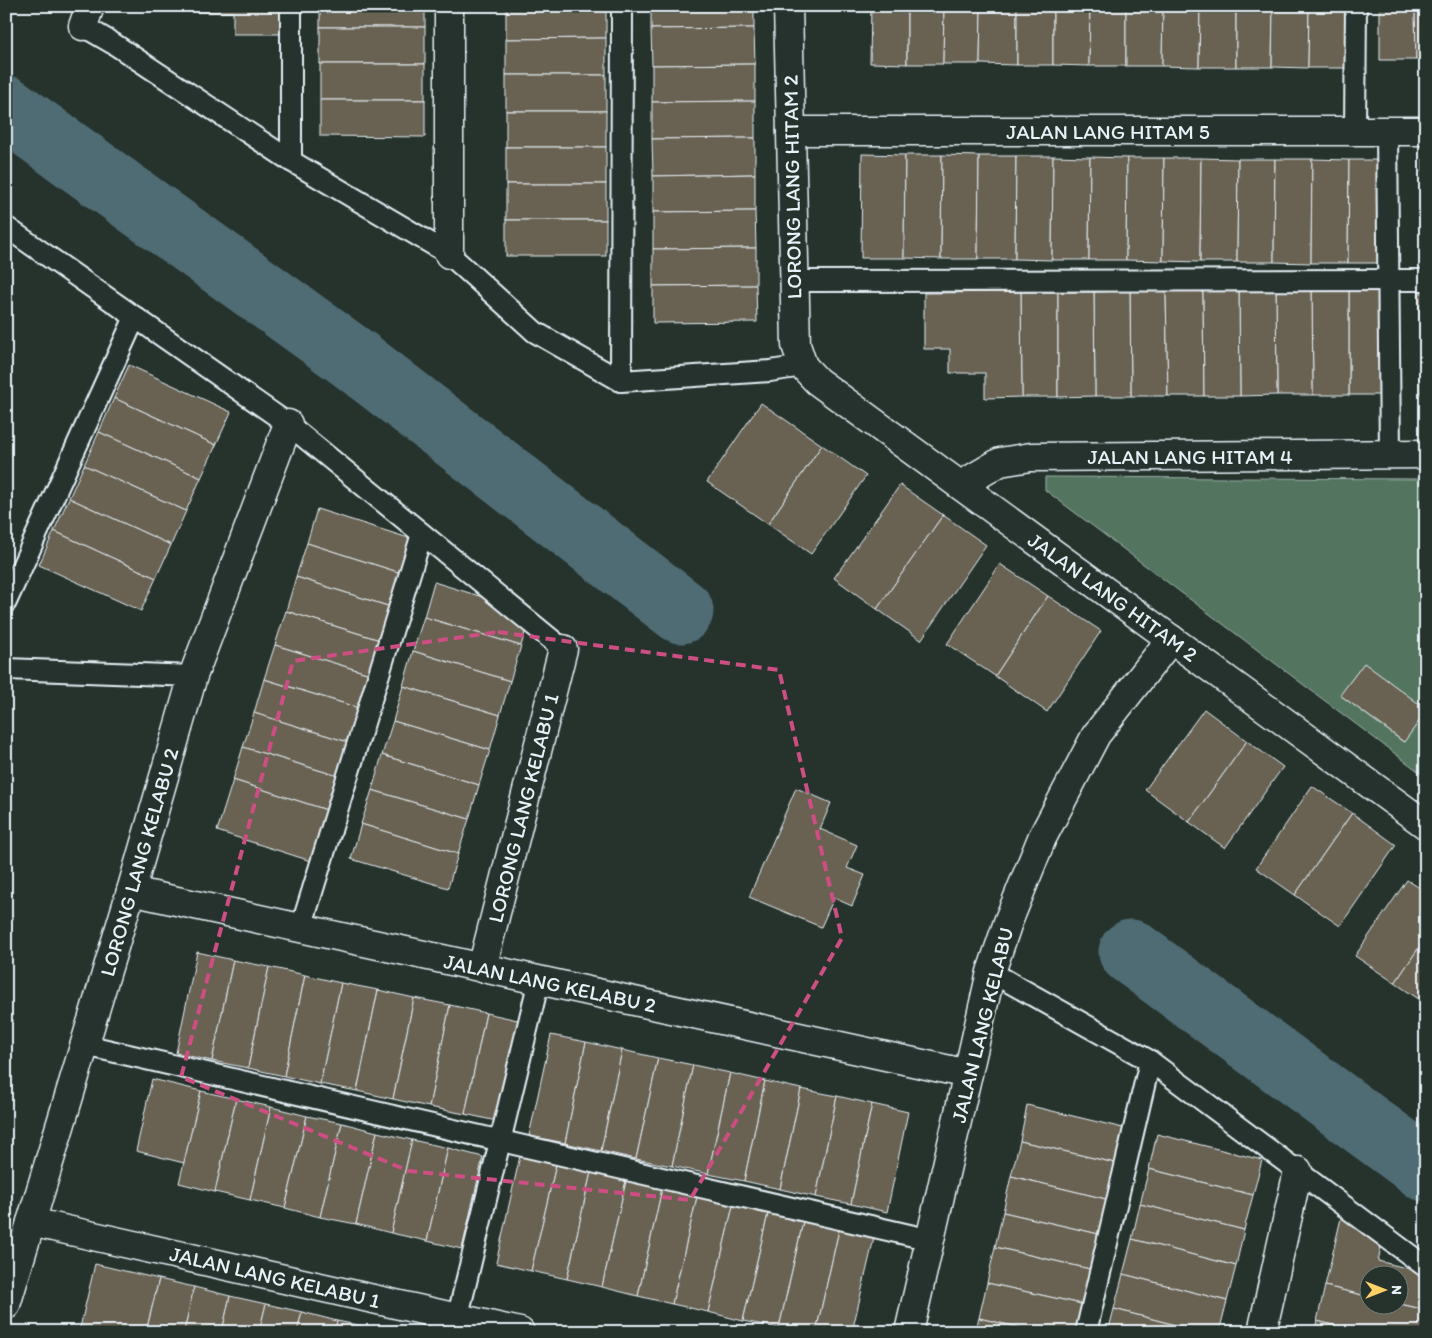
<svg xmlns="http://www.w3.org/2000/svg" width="1432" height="1338" viewBox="0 0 1432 1338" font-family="Itim,sans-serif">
  <rect width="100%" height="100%" fill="#26332d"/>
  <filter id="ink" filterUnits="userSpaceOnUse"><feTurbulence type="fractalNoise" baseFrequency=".02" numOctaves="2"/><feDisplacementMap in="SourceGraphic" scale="10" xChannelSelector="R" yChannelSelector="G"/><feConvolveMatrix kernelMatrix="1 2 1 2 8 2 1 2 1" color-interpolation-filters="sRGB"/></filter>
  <g filter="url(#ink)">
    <!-- green -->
    <path fill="#53745e" stroke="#9eb2ab" d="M1045 477 1426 479V709L1340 695 1403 742 1426 712V777L1045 490Z"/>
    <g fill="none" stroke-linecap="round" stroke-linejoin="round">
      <!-- river -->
      <g stroke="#4f6c75" stroke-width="65">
        <path d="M6 108 354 359 681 611"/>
        <path d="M1131 952 1426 1169"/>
      </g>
    </g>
    <!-- building -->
    <g fill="#696252" stroke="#e8f1f8">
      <path d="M195 6H288L287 34H233V12H195Z"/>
      <rect x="320" y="6" width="105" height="21"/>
      <path d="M506 6H606V38L506 39Z"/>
      <path d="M651 6H754V28L651 29Z"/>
      <path d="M871 6H907V64L870 63Z"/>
      <path d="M907 6H944L943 64H907Z"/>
      <path d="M944 6H981L980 64H943Z"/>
      <path d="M981 6H1017V65L980 64Z"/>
      <rect x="1017" y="6" width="36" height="59"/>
      <path d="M1053 6H1090L1089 66 1053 65Z"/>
      <path d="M1090 6H1126V66H1089Z"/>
      <path d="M1126 6H1163L1162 66H1126Z"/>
      <path d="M1163 6H1200L1199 67 1162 66Z"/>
      <path d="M1200 6H1236V67H1199Z"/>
      <path d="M1236 6H1273L1272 67H1236Z"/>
      <path d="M1273 6H1309L1308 68 1272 67Z"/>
      <path d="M1309 6H1346L1345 68H1308Z"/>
      <path d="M1380 6H1415L1416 60H1380Z"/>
      <path d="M1415 6H1426V59L1416 60Z"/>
      <rect x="320" y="27" width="105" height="37"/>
      <path d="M754 28 755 64 652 65 651 29Z"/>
      <path d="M606 38V75H506V39Z"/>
      <rect x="320" y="64" width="105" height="36"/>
      <path d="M755 64V101L652 102V65Z"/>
      <rect x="506" y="75" width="100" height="36"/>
      <path d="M320 100H425V137L320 136Z"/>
      <path d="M755 101V138L652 139V102Z"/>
      <rect x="506" y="111" width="100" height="36"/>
      <path d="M755 138V174L653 176 652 139Z"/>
      <rect x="506" y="147" width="100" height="37"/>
      <path d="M862 154 905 155 904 258H861Z"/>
      <path d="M905 155H942L941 259 904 258Z"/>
      <path d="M942 155 979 156 978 259H941Z"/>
      <path d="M979 156H1016L1015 259H978Z"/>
      <path d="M1016 156H1053L1052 260 1015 259Z"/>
      <path d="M1053 156 1090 157 1089 260H1052Z"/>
      <path d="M1090 157 1127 158 1126 260H1089Z"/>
      <path d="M1127 158H1164L1163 261 1126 260Z"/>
      <path d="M1164 158H1201L1200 262 1163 261Z"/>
      <path d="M1201 158 1238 159 1237 262H1200Z"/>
      <path d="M1238 159H1275L1274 262H1237Z"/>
      <path d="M1275 159H1312L1311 263 1274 262Z"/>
      <path d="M1312 159 1349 160 1348 263H1311Z"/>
      <path d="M1423 159H1426V264H1422Z"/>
      <path d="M1349 160H1386L1385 263H1348Z"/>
      <path d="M755 174V211L653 212V176Z"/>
      <rect x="506" y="184" width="100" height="36"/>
      <path d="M755 211 756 248 653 249V212Z"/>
      <rect x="506" y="220" width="100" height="36"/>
      <path d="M756 248V285L653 286V249Z"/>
      <path d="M756 285 757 322 653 323V286Z"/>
      <rect x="1349" y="289" width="36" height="106"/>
      <path d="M1349 289V395H1313L1312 290Z"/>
      <path d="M1276 290H1312L1313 395H1277Z"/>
      <path d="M1276 290 1277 395 1240 396 1239 291Z"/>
      <path d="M1130 291H1166L1168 396H1131Z"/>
      <path d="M1130 291 1131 396H1095L1094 292Z"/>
      <path d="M1166 291H1203L1204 396H1168Z"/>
      <path d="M1203 291H1239L1240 396H1204Z"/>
      <path d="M1021 292H1058V397H1022Z"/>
      <path d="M1021 292 1022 397 985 398V373H950V349H924V293Z"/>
      <path d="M1058 292H1094L1095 396 1058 397Z"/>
      <path d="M1419 293H1426V393H1420Z"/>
      <path d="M129 365 231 412 216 445 114 398Z"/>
      <path d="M114 398 216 445 201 478 99 432Z"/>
      <path d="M761 403 822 445 768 524 707 482Z"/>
      <path d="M99 432 201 478 186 511 84 465Z"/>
      <path d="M822 445 866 476 811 554 768 524Z"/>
      <path d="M84 465 186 511 171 545 69 498Z"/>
      <path d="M900 485 943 515 877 609 834 578Z"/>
      <path d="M69 498 171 545 156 578 54 531Z"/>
      <path d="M317 509 415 540 404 574 307 543Z"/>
      <path d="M943 515 986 545 921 640 877 609Z"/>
      <path d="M54 531 156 578 141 611 39 565Z"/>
      <path d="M307 543 404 574 394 608 296 577Z"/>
      <path d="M1000 564 1048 596 995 676 947 644Z"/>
      <path d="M296 577 394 608 383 641 286 611Z"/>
      <path d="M434 582 531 612 521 646 424 617Z"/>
      <path d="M1048 596 1101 631 1047 712 995 676Z"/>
      <path d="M286 611 383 641 373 675 275 645Z"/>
      <path d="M424 617 521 646 510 681 413 651Z"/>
      <path d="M275 645 373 675 362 709 264 679Z"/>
      <path d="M413 651 510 681 500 715 403 686Z"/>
      <path d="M1364 663 1426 709V712L1404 742 1340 695Z"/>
      <path d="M264 679 362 709 351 743 254 713Z"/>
      <path d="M403 686 500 715 490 750 393 721Z"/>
      <path d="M1204 709 1247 741 1189 822 1145 790Z"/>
      <path d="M254 713 351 743 341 777 243 747Z"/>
      <path d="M393 721 490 750 479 785 382 755Z"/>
      <path d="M1247 741 1283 767 1225 848 1189 822Z"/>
      <path d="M243 747 341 777 330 811 233 780Z"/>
      <path d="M382 755 479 785 469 819 372 790Z"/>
      <path d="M233 780 330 811 314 862 217 831Z"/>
      <path d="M1312 786 1352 813 1295 895 1256 868Z"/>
      <path d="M796 788 831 803 820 829 857 845 847 868 865 875 852 906 834 898 821 927 749 897Z"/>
      <path d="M372 790 469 819 458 854 361 824Z"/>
      <path d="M1352 813 1396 845 1340 926 1295 895Z"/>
      <path d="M361 824 458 854 448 888 351 859Z"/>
      <path d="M1407 880 1426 892V937L1395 983 1355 956Z"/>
      <path d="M1426 937V1004L1395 983Z"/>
      <path d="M197 952 233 960 212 1061 176 1053Z"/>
      <path d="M233 960 269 967 248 1068 212 1061Z"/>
      <path d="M269 967 305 975 284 1076 248 1068Z"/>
      <path d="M305 975 341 983 320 1084 284 1076Z"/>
      <path d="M341 983 378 990 357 1091 320 1084Z"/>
      <path d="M378 990 414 998 393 1099 357 1091Z"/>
      <path d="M414 998 450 1005 429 1107 393 1099Z"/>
      <path d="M450 1005 486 1013 465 1114 429 1107Z"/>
      <path d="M486 1013 522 1021 501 1122 465 1114Z"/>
      <path d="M551 1035 586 1042 565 1143 529 1136Z"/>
      <path d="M586 1042 622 1050 601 1151 565 1143Z"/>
      <path d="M622 1050 658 1058 636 1159 601 1151Z"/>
      <path d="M658 1058 693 1065 672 1166 636 1159Z"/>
      <path d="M693 1065 730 1073 708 1174 672 1166Z"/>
      <path d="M730 1073 765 1081 744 1181 708 1174Z"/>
      <path d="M152 1079 201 1091 184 1163 136 1151Z"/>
      <path d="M765 1081 801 1089 780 1189 744 1181Z"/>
      <path d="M801 1089 837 1096 816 1197 780 1189Z"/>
      <path d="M201 1091 236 1099 215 1192 179 1183Z"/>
      <path d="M837 1096 872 1104 851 1204 816 1197Z"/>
      <path d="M236 1099 271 1107 250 1200 215 1192Z"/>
      <path d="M872 1104 908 1112 887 1212 851 1204Z"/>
      <path d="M1027 1105 1127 1129 1119 1164 1020 1141Z"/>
      <path d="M271 1107 307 1116 285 1208 250 1200Z"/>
      <path d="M307 1116 342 1123 320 1217 285 1208Z"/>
      <path d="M342 1123 377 1132 356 1224 320 1217Z"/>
      <path d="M377 1132 412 1140 391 1233 356 1224Z"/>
      <path d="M1157 1134 1262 1160 1253 1195 1149 1169Z"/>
      <path d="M412 1140 448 1148 427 1241 391 1233Z"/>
      <path d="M1020 1141 1119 1164 1110 1200 1011 1176Z"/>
      <path d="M448 1148 483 1157 462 1249 427 1241Z"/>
      <path d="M520 1156 556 1165 531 1271 496 1263Z"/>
      <path d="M556 1165 591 1172 567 1279 531 1271Z"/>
      <path d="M1149 1169 1253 1195 1244 1230 1140 1204Z"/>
      <path d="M591 1172 626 1181 602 1287 567 1279Z"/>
      <path d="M1011 1176 1110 1200 1103 1235 1003 1212Z"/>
      <path d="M626 1181 662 1189 638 1296 602 1287Z"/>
      <path d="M662 1189 697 1197 672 1304 638 1296Z"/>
      <path d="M697 1197 733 1206 708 1312 672 1304Z"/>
      <path d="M1140 1204 1244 1230 1236 1266 1132 1239Z"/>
      <path d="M733 1206 768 1214 743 1321 708 1312Z"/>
      <path d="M1003 1212 1103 1235 1094 1270 995 1247Z"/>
      <path d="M768 1214 803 1222 779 1328 743 1321Z"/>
      <path d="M1342 1214 1382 1242 1378 1261 1426 1273V1310L1400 1304V1276H1370V1297L1325 1286Z"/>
      <path d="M803 1222 839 1230 816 1332H793L779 1328Z"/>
      <path d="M839 1230 874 1238 852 1332H816Z"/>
      <path d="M1132 1239 1236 1266 1227 1301 1123 1274Z"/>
      <path d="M995 1247 1094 1270 1086 1305 987 1283Z"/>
      <path d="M95 1264 159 1279 146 1332H79Z"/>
      <path d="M1123 1274 1227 1301 1219 1332H1202L1114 1309Z"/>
      <path d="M159 1279 194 1287 184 1332H146Z"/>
      <path d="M987 1283 1086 1305 1080 1332H1038L979 1318Z"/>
      <path d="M1325 1286 1370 1297V1306H1400V1304L1426 1310V1321L1423 1332H1360L1317 1321Z"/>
      <path d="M194 1287 230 1296 222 1332H184Z"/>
      <path d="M230 1296 266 1304 259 1332H222Z"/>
      <path d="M266 1304 302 1312 297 1332H259Z"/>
      <path d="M1114 1309 1202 1332H1108Z"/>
      <path d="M302 1312 337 1321 335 1332H297Z"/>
      <path d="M979 1318 1038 1332H975Z"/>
      <path d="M337 1321 373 1328 372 1332H335Z"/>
      <path d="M1317 1321 1360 1332H1314Z"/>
    </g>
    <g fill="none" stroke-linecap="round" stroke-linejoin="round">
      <!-- service casing -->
      <g stroke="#e8f1f8" stroke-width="24">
        <g id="service">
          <path d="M291 6V161"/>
          <path d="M83 26 114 44 291 161 449 254 535 332 621 381 770 371 803 366"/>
          <path d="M1355 130 1356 6"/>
          <path d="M1387 130 1390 454"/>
          <path d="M6 227 288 424 563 649"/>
          <path d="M794 281 1426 280"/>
          <path d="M621 381 622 6"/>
          <path d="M6 602 135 317"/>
          <path d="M6 669 193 676"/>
          <path d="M301 928 422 534"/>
          <path d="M991 972 1150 1061 1426 1267"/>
          <path d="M85 1045 931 1240"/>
          <path d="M454 1332 539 980"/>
          <path d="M1086 1332 1150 1061"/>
        </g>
      </g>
      <!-- minor casing -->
      <g stroke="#e8f1f8" stroke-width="31">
        <g id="minor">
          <path d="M449 6V254"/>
          <path d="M788 6 796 345 803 366 817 381 1426 825"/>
          <path d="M83 26 90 6"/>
          <path d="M791 131H1426"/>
          <path d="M961 485 1000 462 1031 457 1426 454"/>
          <path d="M131 891 968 1074"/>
          <path d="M482 968 563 649"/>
          <path d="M31 1222 520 1332"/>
          <path d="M6 1305 131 891 193 676 288 424"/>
          <path d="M909 1332 991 972 1008 922 1042 838 1096 735 1171 639"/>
          <path d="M1262 1332 1298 1171"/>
        </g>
      </g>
      <!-- service -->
      <use href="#service" stroke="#26332d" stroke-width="20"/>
      <!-- minor -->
      <use href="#minor" stroke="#26332d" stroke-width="28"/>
    </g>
  </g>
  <!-- marked area -->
  <path fill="none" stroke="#cc4e82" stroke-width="4" stroke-dasharray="10 6" stroke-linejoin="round" d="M498 632 779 670 842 938 690 1200 409 1171 181 1077 293 661Z"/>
  <g text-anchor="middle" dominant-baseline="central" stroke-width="5" stroke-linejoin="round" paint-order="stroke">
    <!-- street labels -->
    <g font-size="21" fill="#e8f1f8" stroke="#26332d">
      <text x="1108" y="131">JALAN LANG HITAM 5</text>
      <text transform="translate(792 187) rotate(-91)">LORONG LANG HITAM 2</text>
      <text x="1190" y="456">JALAN LANG HITAM 4</text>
      <text transform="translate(1113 597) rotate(36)">JALAN LANG HITAM 2</text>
      <text transform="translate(523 808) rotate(-76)">LORONG LANG KELABU 1</text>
      <text transform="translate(139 862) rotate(-74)">LORONG LANG KELABU 2</text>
      <text transform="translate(550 983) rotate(12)">JALAN LANG KELABU 2</text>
      <text transform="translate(982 1025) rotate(-76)">JALAN LANG KELABU</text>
      <text transform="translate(275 1277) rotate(13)">JALAN LANG KELABU 1</text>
    </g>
  </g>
  <!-- margin -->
  <rect width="1432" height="1338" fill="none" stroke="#26332d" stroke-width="25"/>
  <rect x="12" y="12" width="1407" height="1313" fill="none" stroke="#e8f1f8" stroke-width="2" filter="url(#ink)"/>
  <!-- north arrow -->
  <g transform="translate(1384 1290) rotate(90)"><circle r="24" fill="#26332d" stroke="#747f7e"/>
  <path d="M0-4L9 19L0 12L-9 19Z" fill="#ffd166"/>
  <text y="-8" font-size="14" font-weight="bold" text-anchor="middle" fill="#e8f1f8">N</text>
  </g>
</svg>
